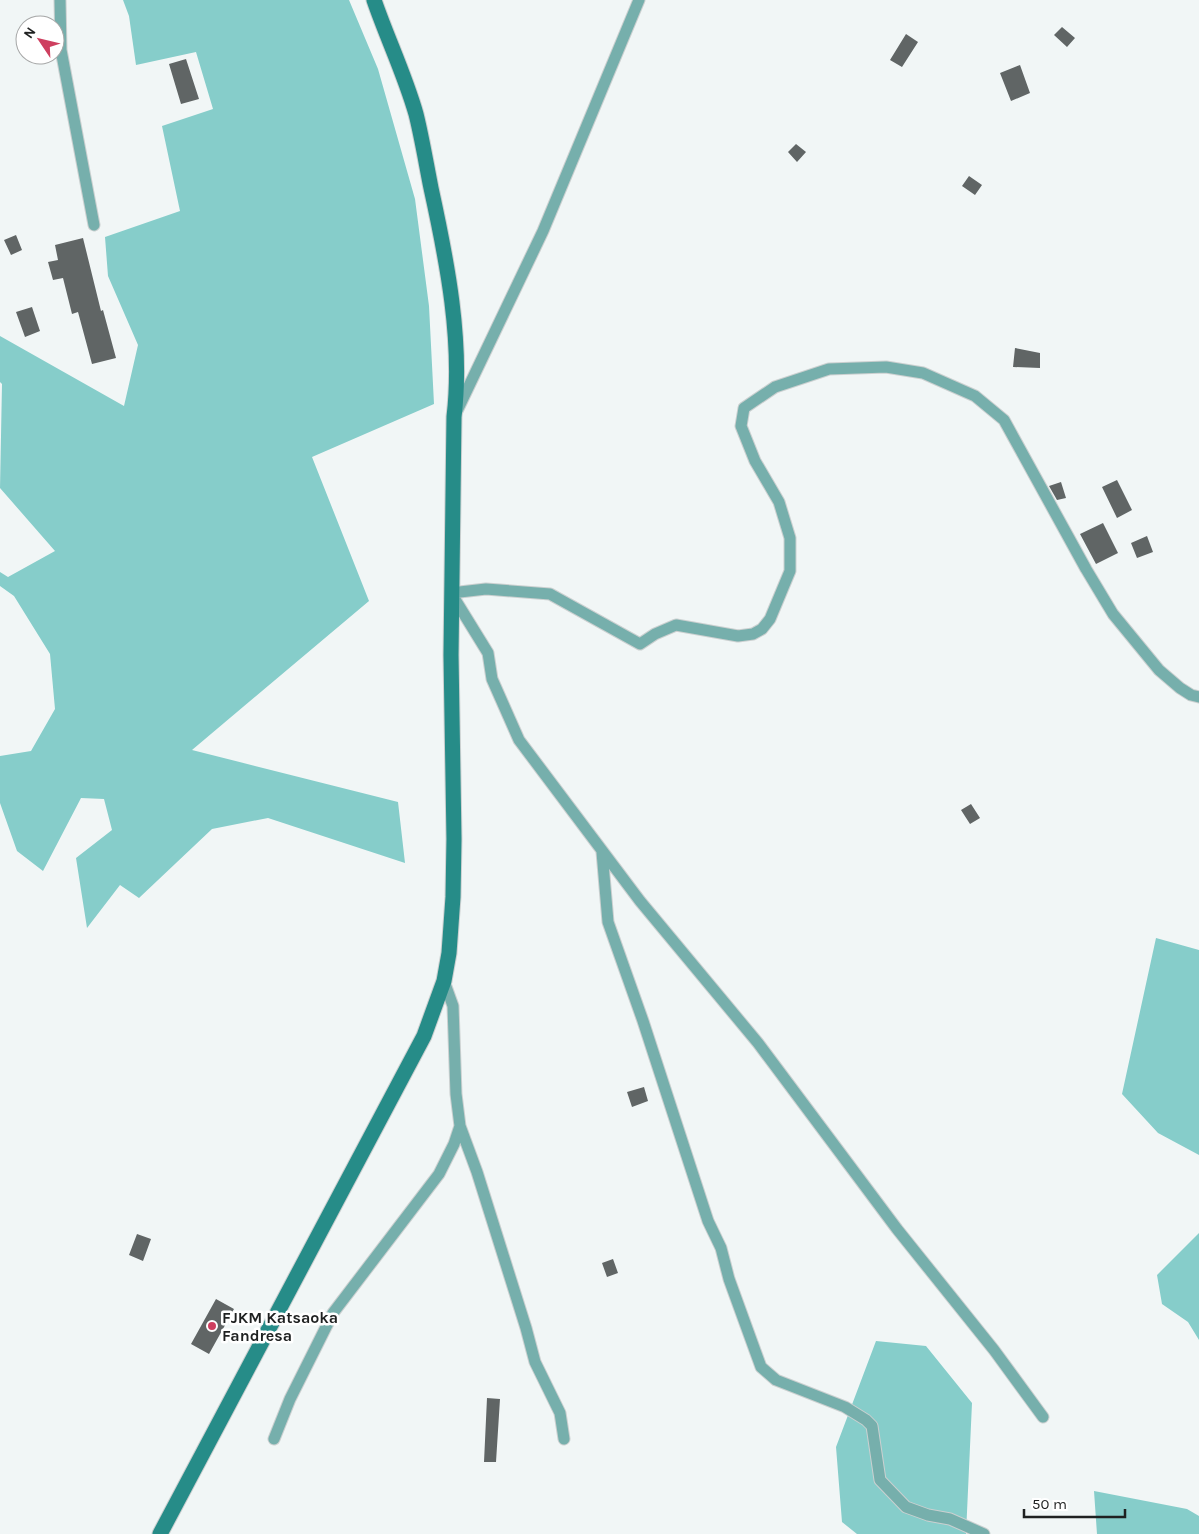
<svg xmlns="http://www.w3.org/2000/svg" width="1199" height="1534" font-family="Karla,sans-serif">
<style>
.forest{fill:#86cdca}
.building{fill:#606565}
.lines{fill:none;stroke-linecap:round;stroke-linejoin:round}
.street-casing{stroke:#cbd0d0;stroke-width:13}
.secondary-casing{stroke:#cbd0d0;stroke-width:17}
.street{stroke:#76afac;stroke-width:11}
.secondary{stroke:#268c88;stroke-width:15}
.poi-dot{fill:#ce3f5f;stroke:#fff;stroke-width:2}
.labels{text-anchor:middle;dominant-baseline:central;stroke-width:5;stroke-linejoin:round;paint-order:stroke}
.poi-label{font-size:16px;font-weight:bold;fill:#1f2121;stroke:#fff;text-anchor:start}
</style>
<rect width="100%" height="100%" fill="#f1f6f6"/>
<path class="forest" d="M123,0H349L378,69L415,199L429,306L434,404L312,457L369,601L192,750L398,802L405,863L268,818L212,829L139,898L120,885L87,928L76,858L112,830L104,799L81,798L43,871L17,851L0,803V756L31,751L55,709L50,654L14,596L0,586V572L8,577L55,551L0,488L2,384L0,382V336L124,406L138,345L108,276L105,237L180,211L162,126L213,109L196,52L136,65L129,16Z
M1156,938L1199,950V1155L1158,1133L1122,1094Z
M1199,1233V1340L1188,1322L1162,1304L1157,1275Z
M876,1341L926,1346L972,1403L966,1534H857L842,1522L836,1447Z
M1094,1491L1187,1509L1199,1516V1534H1097Z"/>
<path class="building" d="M1062,27L1075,38L1067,47L1054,35Z
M906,34L918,42L902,67L890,60Z
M186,59L199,99L181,104L169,64Z
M1020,65L1030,93L1011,101L1000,73Z
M796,144L806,152L797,162L788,152Z
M969,176L982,185L975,195L962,186Z
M16,235L22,250L11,255L4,240Z
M83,238L101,311L103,310L116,358L92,364L78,312L72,314L63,278L53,280L48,262L58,260L55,245Z
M32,307L40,331L25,337L16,312Z
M1015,348L1040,353V368L1013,367Z
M1117,480L1132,510L1117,518L1102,487Z
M1061,482L1066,498L1057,500L1049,486Z
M1103,523L1118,553L1096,564L1080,534Z
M1147,536L1153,552L1137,558L1131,543Z
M971,804L980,818L970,824L961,810Z
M644,1087L648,1101L632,1107L627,1092Z
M137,1234L151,1239L143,1261L129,1255Z
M613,1259L618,1273L607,1277L602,1263Z
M216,1299L234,1309L209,1354L191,1344Z
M487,1398L500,1399L496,1462H484Z"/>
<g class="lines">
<g class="street-casing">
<path id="street" d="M60,0L61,50L94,225
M457,411L543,231L639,0
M602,852L608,922L643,1021L708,1221L721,1248L729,1279L761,1367L776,1380L845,1407L866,1420L872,1426L880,1480L906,1507L928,1515L950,1519L984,1534
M460,1126L477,1172L526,1328L535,1362L560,1413L564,1439
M1043,1417L994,1350L897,1229L758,1043L640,901L519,740L492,679L488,653L451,593L486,589L550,594L640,644L655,634L676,625L738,636L753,634L762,629L770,619L790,571V538L779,502L755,461L741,426L744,408L775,387L829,369L886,367L923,373L975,396L1004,420L1086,569L1113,614L1159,670L1180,688L1191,695L1199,697
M274,1439L290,1399L333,1313L439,1174L454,1144L460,1126L456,1094L453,1006L444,981"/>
</g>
<g class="secondary-casing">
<path id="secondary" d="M160,1534L424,1036L444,981L449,953L453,897L454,839L451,655L454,417C463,342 447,261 431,188C426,163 422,138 416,114C405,75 387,38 374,0"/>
</g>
<use href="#street" class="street"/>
<use href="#secondary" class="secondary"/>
</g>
<circle class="poi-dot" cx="212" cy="1326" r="5"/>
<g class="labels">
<g class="poi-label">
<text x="222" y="1317">FJKM Katsaoka<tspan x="222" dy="18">Fandresa</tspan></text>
</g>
</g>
<g transform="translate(40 40) rotate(305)"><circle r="24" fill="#ffffff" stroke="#a5a6a6"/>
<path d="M0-4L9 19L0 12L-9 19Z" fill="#ce3f5f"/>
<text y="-8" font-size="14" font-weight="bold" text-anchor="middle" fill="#1f2121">N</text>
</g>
<path d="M1024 1509v8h101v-8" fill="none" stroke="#1f2121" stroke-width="2.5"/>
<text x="1032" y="1509" font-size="15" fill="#1f2121" stroke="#ffffff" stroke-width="4" paint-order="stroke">50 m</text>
</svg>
